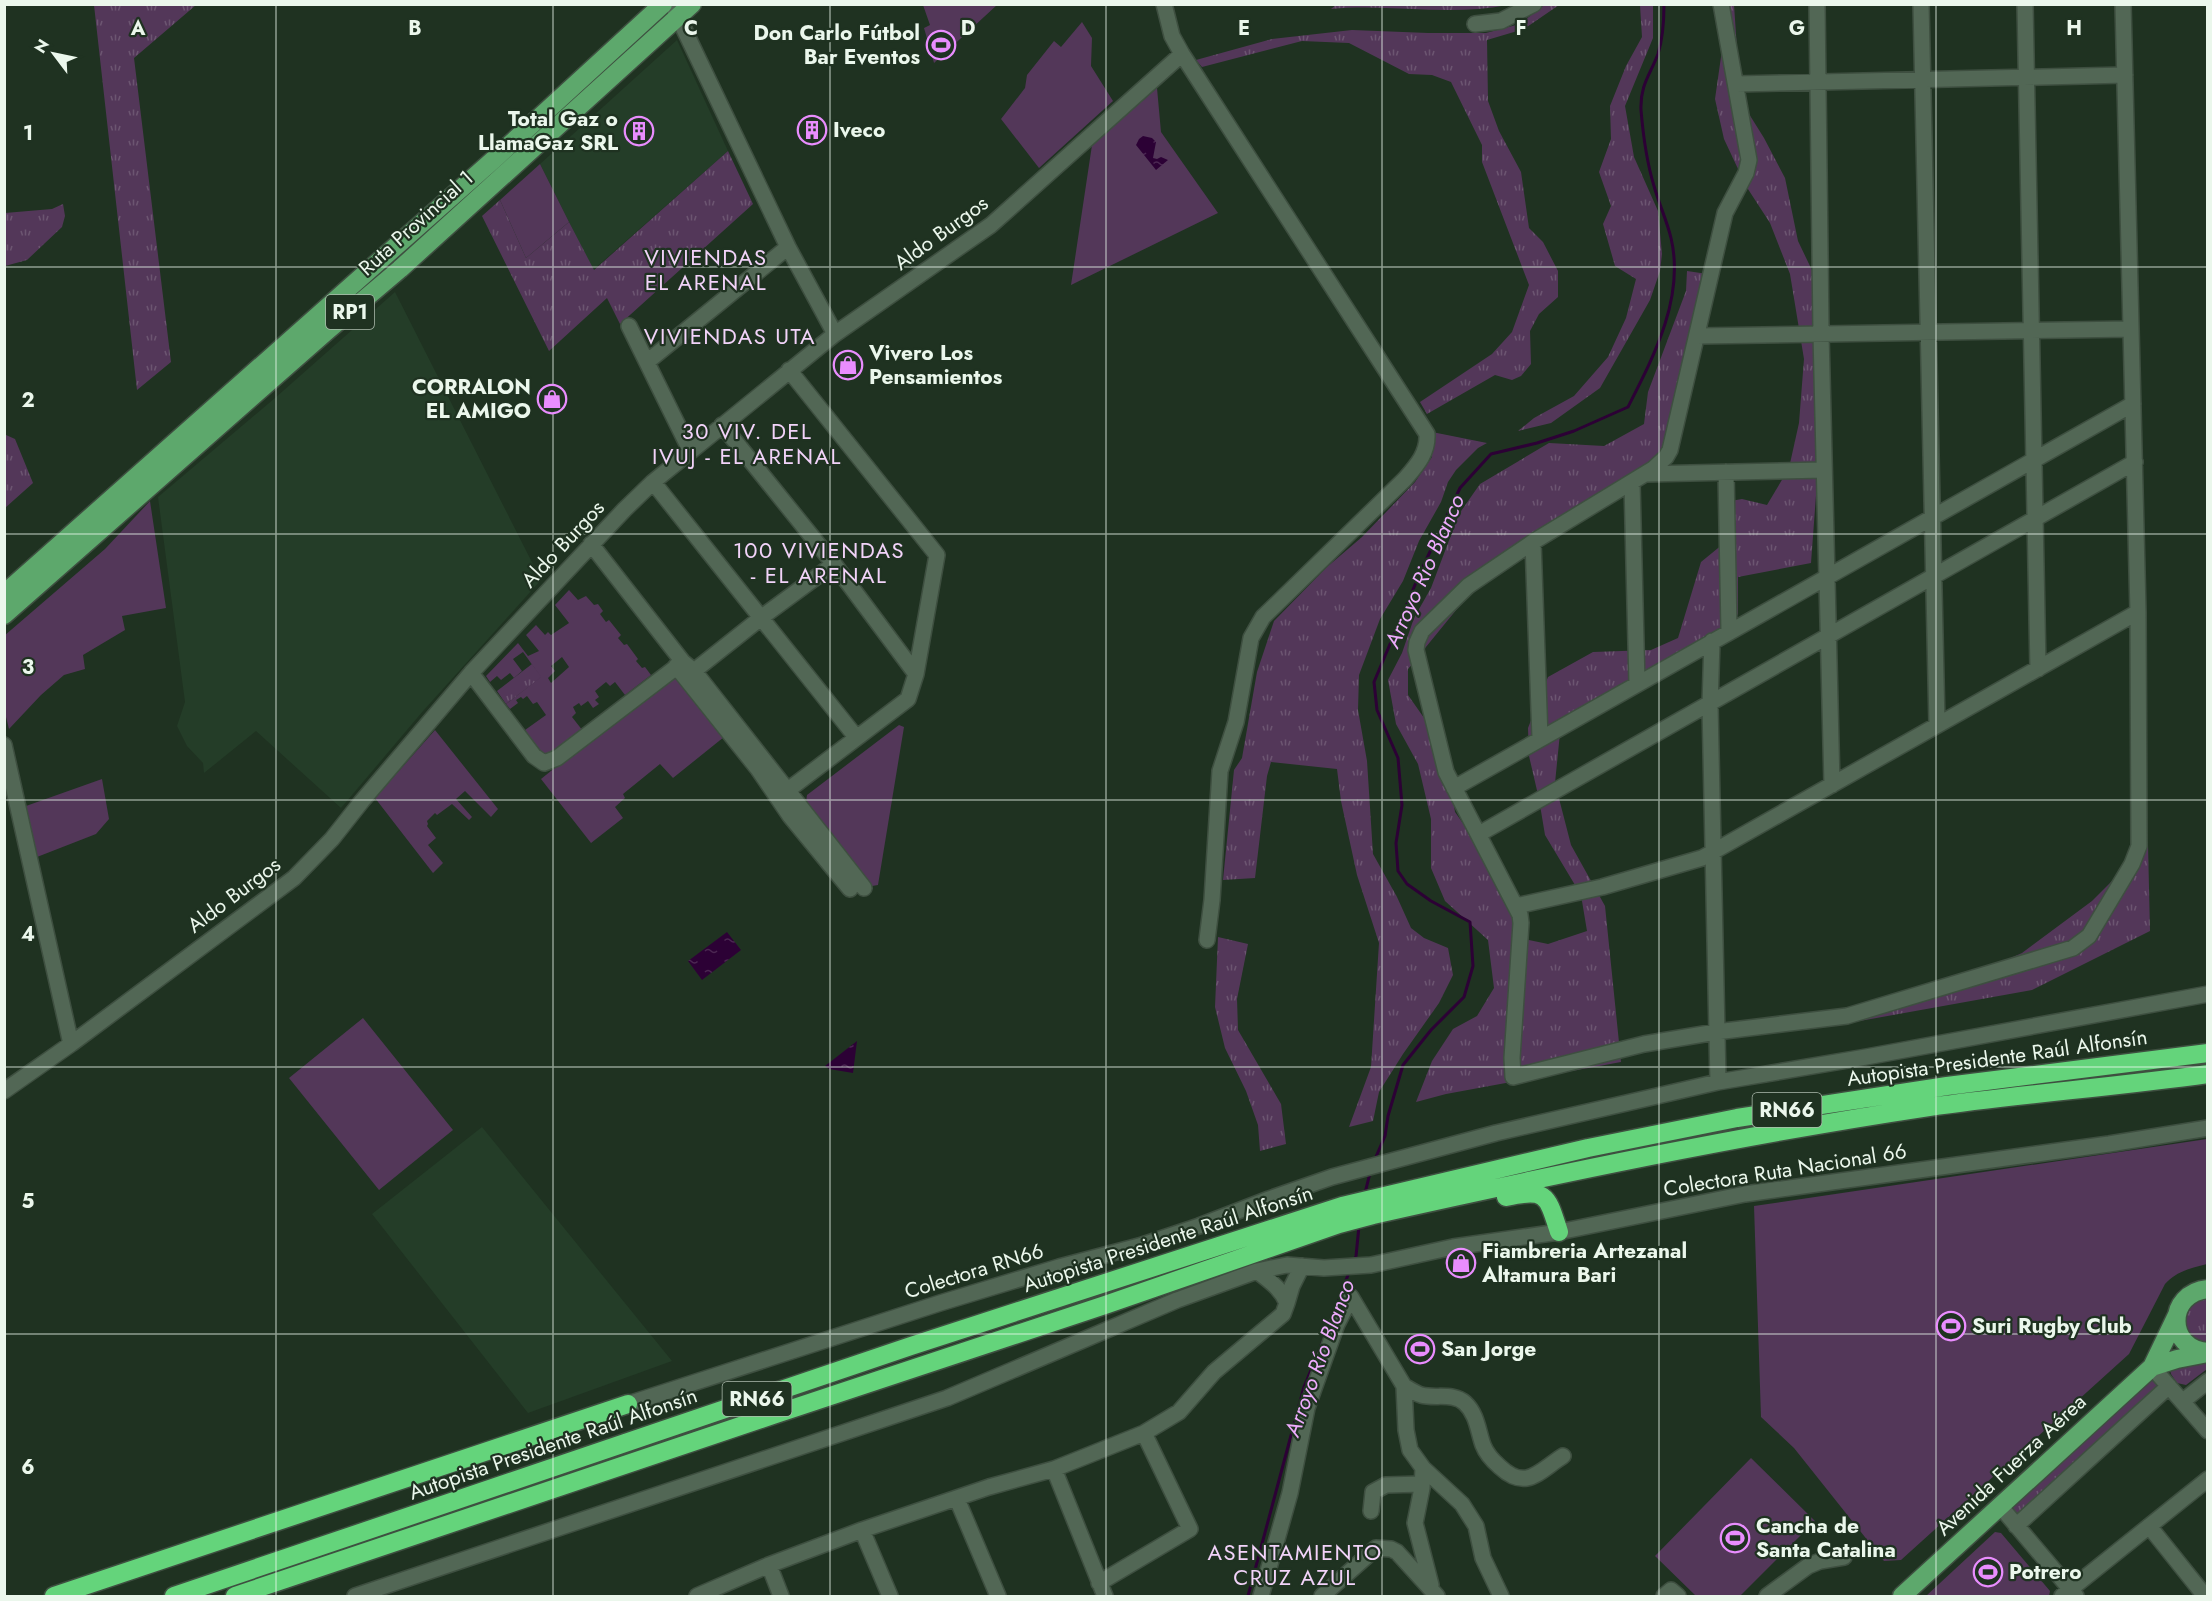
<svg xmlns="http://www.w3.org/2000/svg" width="2212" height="1601" font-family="Jost,sans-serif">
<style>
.built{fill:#243d28}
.grass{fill:url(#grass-tufts)}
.green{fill:#533759;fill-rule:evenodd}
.water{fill:url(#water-ripples)}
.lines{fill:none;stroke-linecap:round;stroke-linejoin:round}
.stream{stroke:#2c0135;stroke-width:3}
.minor-casing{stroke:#3e4f40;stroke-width:18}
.major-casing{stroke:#3e4f40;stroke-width:21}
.highway-casing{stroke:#3e4f40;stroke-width:21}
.minor{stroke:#526755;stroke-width:15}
.major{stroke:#5da86c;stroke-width:18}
.highway{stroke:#64d47b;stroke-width:18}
.grid{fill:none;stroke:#ebf7ec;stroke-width:1.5;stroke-opacity:0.55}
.labels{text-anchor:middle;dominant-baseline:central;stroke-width:4.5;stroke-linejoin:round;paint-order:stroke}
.shield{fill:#1f3221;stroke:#aebcaf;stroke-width:1.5}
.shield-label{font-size:20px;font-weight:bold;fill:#ebf7ec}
.poi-label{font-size:21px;font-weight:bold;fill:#ebf7ec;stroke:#1f3221;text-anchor:start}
.street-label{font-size:21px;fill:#ebf7ec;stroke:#1f3221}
.neighbourhood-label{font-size:22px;letter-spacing:1.5px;fill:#f2d3f9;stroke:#1f3221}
.water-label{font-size:22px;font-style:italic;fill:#eeacfd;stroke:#1f3221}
.grid-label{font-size:20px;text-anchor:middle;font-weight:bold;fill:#ebf7ec;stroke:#1f3221;stroke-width:4.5;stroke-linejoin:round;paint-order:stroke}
</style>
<defs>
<pattern id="grass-tufts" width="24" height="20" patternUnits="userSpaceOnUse" patternTransform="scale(1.5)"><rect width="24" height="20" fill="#533759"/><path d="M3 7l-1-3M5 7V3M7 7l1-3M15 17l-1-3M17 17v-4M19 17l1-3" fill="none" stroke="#6c5571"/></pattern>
<pattern id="water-ripples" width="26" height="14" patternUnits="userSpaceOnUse" patternTransform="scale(1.5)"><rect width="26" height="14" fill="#2c0135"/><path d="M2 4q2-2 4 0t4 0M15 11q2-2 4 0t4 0" fill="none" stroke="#4b2752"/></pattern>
</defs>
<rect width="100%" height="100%" fill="#1f3221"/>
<path class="built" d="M677,40L728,151L593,270L540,164Z
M395,292L541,580L423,711L341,808L256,731L204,773L203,763L187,746L177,726L185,702L158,497L275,398Z
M482,1127L672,1361L528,1413L372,1214Z"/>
<path class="grass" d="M94,5H196L134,58L171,362L137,390Z
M1336,5V4L1507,5C1448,17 1389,3 1331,9Z
M1544,5H1559L1524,29L1487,40L1488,101L1499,131L1521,172L1529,228L1543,242L1558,271V297L1539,314L1530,331L1531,364L1521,376L1512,380L1495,375L1427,414L1420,402L1492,354L1512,332L1529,285L1482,162V145L1451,82L1432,75L1409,74L1349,43L1302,41L1202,67L1196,60L1272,39L1352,30L1428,33H1486L1520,24Z
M1640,5H1653V38L1625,106L1634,157L1658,211L1662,254L1660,271L1650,300L1600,388L1551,423L1518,431L1534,418L1574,396L1608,357L1626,318L1636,279L1615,266L1603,224L1611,206L1599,172L1611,139L1610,106L1626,66L1642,37Z
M1719,5H1734L1737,49L1734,90L1764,138L1785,178L1798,241L1820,287L1824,387L1811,563L1738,577V614L1706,653L1561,723L1555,783L1571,845L1605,906L1621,1062L1446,1094L1416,1102L1432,1061L1453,1029L1477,1016L1494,988L1488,940L1445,901L1431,868V819L1418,764L1396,724L1388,680L1402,653L1414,618L1431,588L1459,514L1480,484L1549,443L1604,446L1644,424L1648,392L1686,291L1687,271L1714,275L1703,286L1669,465L1492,566L1408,669V695L1445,748L1455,812L1469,832L1524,939L1548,944L1587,931L1581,895L1545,835L1539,799L1529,756L1528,728L1548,677L1593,652L1651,650L1678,638L1701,562L1723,544L1725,502L1742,499L1767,505L1789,468L1799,423L1804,359L1790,274L1770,223L1746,186L1724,139L1715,99L1721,57L1723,16Z
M728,151L753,204L620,324L607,298L549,351L482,216L500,200L526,258L569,222L594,270Z
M63,204L65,216L62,227L27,260L5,266V213L52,209Z
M1432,432L1487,443L1478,448L1456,470L1448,482L1441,502L1419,541L1403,581L1380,619L1359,675L1358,710L1367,761L1373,854L1397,897L1411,928L1424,938L1448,948L1453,975L1439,1003L1403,1054L1379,1092L1373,1121L1349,1127L1371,1067L1379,943L1357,875L1341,801L1337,769L1271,762L1267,776L1255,878L1223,880L1234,770L1242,758L1257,672L1274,621L1327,567L1362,537L1415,482L1432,457Z
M6,435L15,439L33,483L5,508L4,436Z
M532,664L542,677L506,704L497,691Z
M2148,845L2150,931L2032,990L1843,1024L1951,984L2022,953L2092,901Z
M1218,937L1248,944L1237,999L1238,1030L1281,1104L1286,1144L1260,1151L1258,1125L1246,1091L1225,1048L1215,1007Z
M2207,1295V1343L2193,1339L2184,1326L2189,1303Z
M2207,1363V1369L2186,1385L2177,1383L2171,1374L2170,1369Z
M2155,1380L2158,1386L2018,1516L2010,1507L2150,1381Z"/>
<path class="green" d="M923,5V4L997,5L934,63L924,28L930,25Z
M1082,22L1092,38L1091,66L1113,101L1039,168L1001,119L1025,88L1027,75L1054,41L1061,47Z
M1157,88L1161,132L1218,213L1071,285L1092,145Z
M540,164L569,222L526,258L500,200Z
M150,501L166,608L122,616L125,630L83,655L85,669L64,675L41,695L9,729L4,709V636L105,549Z
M569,590L578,600L586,596L594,605L598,604L603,611L600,614L606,622L609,620L621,635L618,638L624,645L627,644L638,659L636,661L642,668L645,667L651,675L625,695L615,682L610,686L606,682L595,691L599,697L595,700L599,704L593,708L588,701L581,706L579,703L573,707L576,713L572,717L583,731C575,737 553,760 542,753C536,749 530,736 525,730L546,715L537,702L533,704L527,696L523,699L521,697L516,700L518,703L510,709L506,704L541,677L523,652L513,659L522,671L514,678L510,673L501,680L497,676L490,682L486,676L518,643L528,656L539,651L526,635L536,625L545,635L548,632L551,635L569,623L555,605ZM562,657L569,667L551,683L548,678L555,671L551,666Z
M674,672L724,737L673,778L660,764L623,794L625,798L615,807L623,818L591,843L541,779Z
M899,725L904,727L878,885L872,886L806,802L807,795Z
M435,730L498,809L491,817L465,791L456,799L472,817L469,820L452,804L437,815L435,813L427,821L428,824L427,826L436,838L428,845L443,863L433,873L375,798Z
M102,779L109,819L96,834L37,857L26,806Z
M363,1018L453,1130L379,1190L289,1078Z
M2207,1139V1264C2191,1268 2177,1271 2165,1284L2129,1354L1901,1560L1884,1561L1794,1448L1761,1417L1754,1206Z
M1751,1458L1815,1521L1740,1596H1696L1655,1556Z
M1995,1532L2001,1533L2050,1591L2049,1596H1926Z"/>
<path class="water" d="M1143,136L1152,138L1156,142L1153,158L1157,159L1161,157L1168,160L1156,170L1136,145L1139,139Z
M727,932L741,950L702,980L688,961Z
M857,1041L853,1073L829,1069L825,1066Z
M1422,1337L1433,1359L1421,1365L1409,1344Z"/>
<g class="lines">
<path class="stream" d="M1375,1159L1385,1136L1388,1116L1403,1065L1431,1030L1464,997L1473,966L1470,922L1431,901L1407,884L1398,871L1396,843L1402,805L1398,758L1377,710L1374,682L1420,573L1460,488L1491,454L1537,443L1574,431L1628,407C1654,356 1685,297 1671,238C1667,221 1659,204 1654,186C1647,163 1643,134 1641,110C1640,85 1650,75 1658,54C1663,38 1664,21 1664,4
M1365,1193L1370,1173
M1354,1261L1356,1256L1359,1226
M1333,1317L1349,1272
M1248,1596L1304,1387L1327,1331"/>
<g class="minor-casing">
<path id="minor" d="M672,4L788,247L835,334
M1164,4L1172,36L1182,54L1427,434C1428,453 1417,465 1405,479L1263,617L1251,638L1236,722L1220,771L1212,900L1207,940
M1721,4L1749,160L1746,173L1725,213L1670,450L1666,457L1653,469L1533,542L1468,586L1422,631L1417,642L1416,650L1446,772L1520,915L1521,923L1512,1058L1513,1077L1644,1044L1716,1032L1847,1016L2073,948L2089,936L2132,864L2139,846L2138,612L2123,4
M1817,4L1821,334L1832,785
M1921,4L1937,725
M2025,4L2038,669
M1475,24L1501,21L1534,4
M1736,84L2125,75
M629,326L690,450
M1697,336L2131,329
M647,362L788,247
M722,425L834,564L916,674
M1726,472L1729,631
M1646,474L1824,470
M653,482L856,737
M1632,483L1637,684
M1533,542L1540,738
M591,544L683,662L694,671L864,888
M1712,641L1710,705L1718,1082
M676,666L758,769L790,816L850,889
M694,671L762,617L834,564
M471,673L534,756L544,763L557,758L683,662
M4,745L71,1044
M1454,788L2133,404
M788,790L908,699L916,674L937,555L789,370
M1479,834L2135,462
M1516,906L1602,887L1702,858L2138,612
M4,1091L71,1044L294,878L332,839L362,801L471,673L624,510L653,482L835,334L991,225L1182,54
M1351,1297L1404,1386L1406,1430L1410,1450L1423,1468L1462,1504L1476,1526L1483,1558L1501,1596
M1287,1303L1292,1286L1302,1266
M2152,1367L2208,1431
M1404,1386C1409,1389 1415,1393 1421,1395C1435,1399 1453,1392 1465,1403C1477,1414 1478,1431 1483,1445C1486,1453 1493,1461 1500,1467C1526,1491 1538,1472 1563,1456
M2183,1401L2208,1381
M628,1404L940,1303L1059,1267L1139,1246L1199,1226L1269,1199L1332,1177L1496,1133L1718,1082L1866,1057L2208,994
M1423,1468L1422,1488L1415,1523L1431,1585
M1054,1469L1105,1596
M957,1499L998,1596
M2000,1506L2076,1596
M1371,1511L1373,1492L1386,1485L1422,1484
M2016,1526L2169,1386
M2149,1526L2205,1596
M862,1530L890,1596
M769,1565L781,1596
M1099,1583L1190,1529L1144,1433
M355,1596L947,1398L1177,1300L1257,1271L1287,1265L1324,1268L1371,1265L1453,1247L1559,1232L1745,1194L2109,1144L2208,1128
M697,1596L769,1565L862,1530L989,1487L1054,1469L1144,1433L1179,1412L1214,1372L1283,1314L1287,1303C1281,1288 1269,1281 1257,1271
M1261,1596L1290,1493L1307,1408L1337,1324L1351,1297
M1322,1596L1376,1548L1391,1549L1397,1552L1437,1596
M1664,1596L1671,1590L1678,1596
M1767,1596L1808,1566L1820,1561L1844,1557
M2062,1596L2208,1479"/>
</g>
<g class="major-casing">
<path id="major" d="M4,594L492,161L663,4
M4,615L328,330L400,269L692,4
M2208,1289C2166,1293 2166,1349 2208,1352
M2152,1367L2177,1315
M1902,1596L2152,1367L2177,1359L2208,1353"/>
</g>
<g class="highway-casing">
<path id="highway" d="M1506,1197C1547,1188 1547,1195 1559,1232
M54,1596L628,1404
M174,1596L911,1346L1342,1206L1588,1148L1737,1118L1947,1086L2208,1053
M235,1596L773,1415L1105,1305L1339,1224L1373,1215C1557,1174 1742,1135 1929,1107C2021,1094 2115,1087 2208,1074"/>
</g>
<use href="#minor" class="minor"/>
<use href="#major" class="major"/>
<use href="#highway" class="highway"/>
</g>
<path class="grid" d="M276,4V1596M553,4V1596M830,4V1596M1106,4V1596M1382,4V1596M1659,4V1596M1936,4V1596M4,267H2208M4,534H2208M4,800H2208M4,1067H2208M4,1334H2208"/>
<defs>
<g id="stadium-ring" transform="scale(1.5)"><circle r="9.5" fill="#1f3221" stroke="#e98dfe" stroke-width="1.5"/><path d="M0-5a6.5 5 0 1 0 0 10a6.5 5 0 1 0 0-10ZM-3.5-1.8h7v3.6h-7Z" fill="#e98dfe"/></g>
<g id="building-ring" transform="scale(1.5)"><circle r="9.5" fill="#1f3221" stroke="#e98dfe" stroke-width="1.5"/><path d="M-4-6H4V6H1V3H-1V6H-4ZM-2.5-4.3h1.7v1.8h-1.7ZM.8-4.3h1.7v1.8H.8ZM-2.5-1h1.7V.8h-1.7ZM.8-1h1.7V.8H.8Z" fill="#e98dfe"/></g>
<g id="shop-ring" transform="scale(1.5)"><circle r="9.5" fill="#1f3221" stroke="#e98dfe" stroke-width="1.5"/><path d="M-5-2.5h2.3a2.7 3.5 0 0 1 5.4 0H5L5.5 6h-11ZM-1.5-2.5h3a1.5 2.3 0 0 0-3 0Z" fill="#e98dfe"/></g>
</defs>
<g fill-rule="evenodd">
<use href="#stadium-ring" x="941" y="45"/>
<use href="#building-ring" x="812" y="130"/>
<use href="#building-ring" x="639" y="131"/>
<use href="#shop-ring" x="848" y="365"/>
<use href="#shop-ring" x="552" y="399"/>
<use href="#shop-ring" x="1461" y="1263"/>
<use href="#stadium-ring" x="1951" y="1326"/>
<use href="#stadium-ring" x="1420" y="1349"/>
<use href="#stadium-ring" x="1735" y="1538"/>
<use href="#stadium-ring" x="1988" y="1572"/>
</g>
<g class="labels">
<g class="shield">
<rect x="326" y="295" width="48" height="34" rx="4.5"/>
<rect x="1752.5" y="1093" width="69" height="34" rx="4.5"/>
<rect x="722.5" y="1382" width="69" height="34" rx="4.5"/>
</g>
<g class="shield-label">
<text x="350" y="312">RP1</text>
<text x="1787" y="1110">RN66</text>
<text x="757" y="1399">RN66</text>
</g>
<g class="poi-label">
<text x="920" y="33" text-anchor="end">Don Carlo Fútbol<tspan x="920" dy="24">Bar Eventos</tspan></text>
<text x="618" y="119" text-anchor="end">Total Gaz o<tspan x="618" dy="24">LlamaGaz SRL</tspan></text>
<text x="833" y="130">Iveco</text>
<text x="869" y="353">Vivero Los<tspan x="869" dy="24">Pensamientos</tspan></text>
<text x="531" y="387" text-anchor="end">CORRALON<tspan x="531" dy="24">EL AMIGO</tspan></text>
<text x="1482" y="1251">Fiambreria Artezanal<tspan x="1482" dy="24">Altamura Bari</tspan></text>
<text x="1972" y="1326">Suri Rugby Club</text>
<text x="1441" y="1349">San Jorge</text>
<text x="1756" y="1526">Cancha de<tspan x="1756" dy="24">Santa Catalina</tspan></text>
<text x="2009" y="1572">Potrero</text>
</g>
<g class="street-label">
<text transform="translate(416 223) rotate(-42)">Ruta Provincial 1</text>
<text transform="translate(941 233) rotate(-36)">Aldo Burgos</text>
<text transform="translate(563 544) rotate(-47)">Aldo Burgos</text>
<text transform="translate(234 895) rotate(-37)">Aldo Burgos</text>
<text transform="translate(1997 1058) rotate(-8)">Autopista Presidente Raúl Alfonsín</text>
<text transform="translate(1785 1170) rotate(-9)">Colectora Ruta Nacional 66</text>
<text transform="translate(1168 1239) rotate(-18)">Autopista Presidente Raúl Alfonsín</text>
<text transform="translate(974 1271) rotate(-17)">Colectora RN66</text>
<text transform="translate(553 1444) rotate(-19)">Autopista Presidente Raúl Alfonsín</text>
<text transform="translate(2011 1465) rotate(-43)">Avenida Fuerza Aérea</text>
</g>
<g class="neighbourhood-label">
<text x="706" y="257">VIVIENDAS<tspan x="706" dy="25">EL ARENAL</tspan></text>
<text x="730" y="336">VIVIENDAS UTA</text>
<text x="747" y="431">30 VIV. DEL<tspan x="747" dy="25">IVUJ - EL ARENAL</tspan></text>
<text x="819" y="550">100 VIVIENDAS<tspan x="819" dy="25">- EL ARENAL</tspan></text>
<text x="1295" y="1552">ASENTAMIENTO<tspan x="1295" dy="25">CRUZ AZUL</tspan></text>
</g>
<g class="water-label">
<text transform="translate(1424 571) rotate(-66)">Arroyo Rio Blanco</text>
<text transform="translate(1319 1358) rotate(-70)">Arroyo Río Blanco</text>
</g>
</g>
<g class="grid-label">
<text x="138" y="35">A</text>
<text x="415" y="35">B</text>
<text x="691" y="35">C</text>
<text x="968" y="35">D</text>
<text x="1244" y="35">E</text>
<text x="1521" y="35">F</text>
<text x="1797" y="35">G</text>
<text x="2074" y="35">H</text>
<text x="28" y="140">1</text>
<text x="28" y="407">2</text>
<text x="28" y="674">3</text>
<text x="28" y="941">4</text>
<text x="28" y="1208">5</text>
<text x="28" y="1474">6</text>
</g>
<rect width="2212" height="1601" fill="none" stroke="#ebf7ec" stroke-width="12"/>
<g transform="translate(54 54) rotate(302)" stroke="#1f3221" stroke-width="4.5" paint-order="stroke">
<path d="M0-4.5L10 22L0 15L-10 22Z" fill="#ebf7ec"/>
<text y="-9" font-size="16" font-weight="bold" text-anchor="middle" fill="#ebf7ec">N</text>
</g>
</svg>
